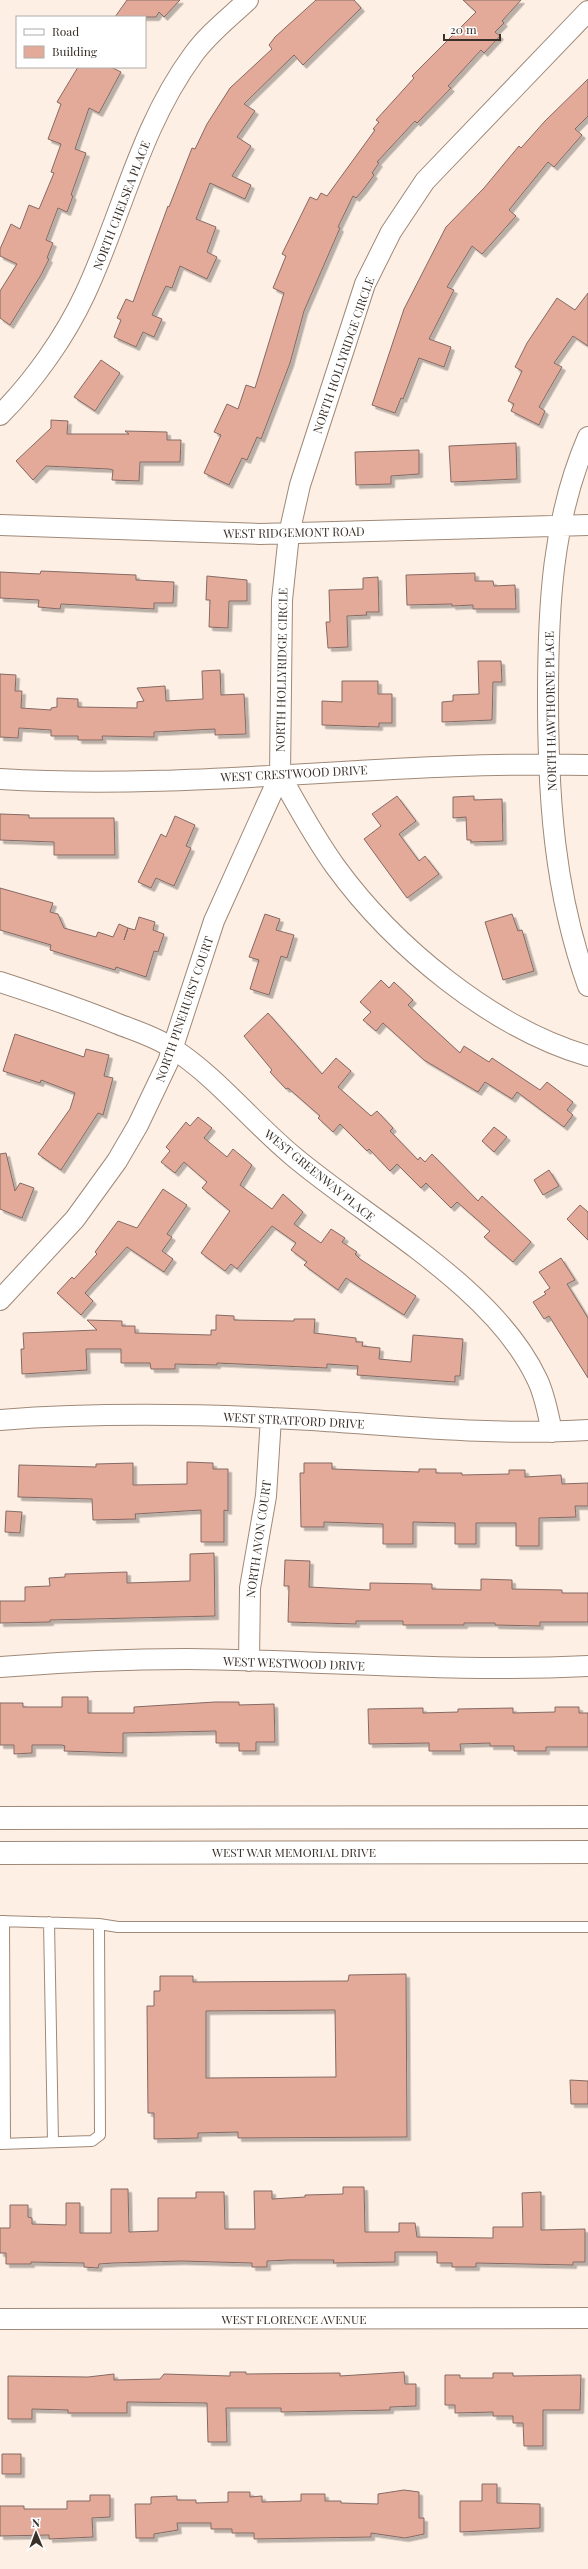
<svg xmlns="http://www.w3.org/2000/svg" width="588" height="2569" font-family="'Playfair Display',serif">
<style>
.building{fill:#e3aa9a;stroke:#846a63;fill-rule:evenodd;filter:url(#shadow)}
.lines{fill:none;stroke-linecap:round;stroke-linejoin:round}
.lane-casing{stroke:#9f8978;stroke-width:12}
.street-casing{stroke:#9f8978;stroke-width:22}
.highway-casing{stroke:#9f8978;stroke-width:24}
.lane{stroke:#fff;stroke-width:10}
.street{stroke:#fff;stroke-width:20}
.highway{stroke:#fff;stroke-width:22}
.labels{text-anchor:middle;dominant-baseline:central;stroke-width:3;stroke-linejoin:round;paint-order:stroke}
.street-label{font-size:12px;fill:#393029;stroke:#fff}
</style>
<defs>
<filter id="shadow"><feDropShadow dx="3.5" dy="3.5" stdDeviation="0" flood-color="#0004"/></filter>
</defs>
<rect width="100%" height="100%" fill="#feefe4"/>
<path class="building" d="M127,0H180L164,17L159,12L156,17H115Z
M316,0H354L361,8L303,65L294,55L244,104L255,111L237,137L251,146L232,176L251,185L245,199L210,183L196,219L216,227L207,252L217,257L207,279L180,266L172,288L166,286L152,315L162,319L154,337L143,332L136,347L114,337L121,320L117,318L126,299L133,302L168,206L169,207L192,148L195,149L207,124L230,88L272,49L269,45L275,37Z
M463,0H521L502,21L504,23L495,32L500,36L484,53L481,50L448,86L451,88L417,123L415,121L377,162L379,163L372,173L374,175L363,190L356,198L353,196L338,227L340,228L304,311L290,363L261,439L257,437L247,460L242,458L229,485L204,473L221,435L214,432L227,404L238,409L246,385L255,388L284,293L273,288L286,256L282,254L310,197L317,200L321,193L327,196L375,130L373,129L379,122L376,120L414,78L412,76L476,12Z
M78,67H111L121,72L99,113L89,108L75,149L86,153L71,195L73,196L67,212L58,208L46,240L53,243L47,258L49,259L41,275L10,325L0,318V291L17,264L0,256V249L11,224L20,229L29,205L39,209L54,173L51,172L61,144L48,139L61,104L57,102Z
M588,79V116L575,129L582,135L554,167L548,162L509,210L516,216L482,254L472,246L447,287L454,290L429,339L451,347L444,367L419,358L403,399L401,398L395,413L372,405L404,309L446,227L484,188L519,146L521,148L545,121Z
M588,293V346L573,336L554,363L562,367L539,407L545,411L539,425L511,411L514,404L508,401L522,371L515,367L527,343L557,298L575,310Z
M101,360L120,373L95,411L74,397Z
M51,420L68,421L67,434H129L125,431L167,432V440H181L180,462H140L139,481L112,480L113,470L109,469L46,466L33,480L16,461L51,428Z
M516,443L517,479L451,482L449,446Z
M419,450V474L391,476V484L356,485L355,452Z
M41,571L136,575V580L174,582L173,603H154V609L61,604L60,609L38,607L39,600L0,598V572L40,574Z
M475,573V581H493L494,586L515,585L516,609H473V605L452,606V604L407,605L406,575Z
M207,576L247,580V601H229L228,628L209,627L210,600H206Z
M378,577L379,612H366L367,615L347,616L348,647L328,648L326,622H330L329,590L363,589V578Z
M478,661H501L502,682H493L492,720L442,722V702L453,701V695L479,694Z
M220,670L221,695L244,694L246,734L215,735V729L154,732V737L102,736L103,740H78V736H51V730L19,728L18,738L0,737V674L16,675L15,691H22L21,708L51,710V708L57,707V698L78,699V707L137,708V702L144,701L137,688L165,686L166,701L203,699L202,671Z
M342,681H378V694H392V723H379V727L322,725V701L342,702Z
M397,796L416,821L399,834L419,861L425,856L439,874L407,898L364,839L381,826L372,814Z
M474,796V800L502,799L503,841L471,842V840H467L466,817L453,818V797Z
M0,814L29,815V818H114L115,855H54V842L0,840Z
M175,816L195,825L186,846L191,848L174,886L156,878L151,888L138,882L161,834L166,837Z
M0,888L53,903L50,912L58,914L64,928L96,937L98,932L113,937L119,924L128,928L124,940L128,928L135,930L139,917L155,922L153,930L164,934L158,952L154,951L146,977L116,967L115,970L50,950L51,945L0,930Z
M265,914L280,919L276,930L294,935L287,958L281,956L269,995L250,989L259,960L249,957Z
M512,914L518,931L522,930L534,971L503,980L485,922Z
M381,980L389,988L394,982L413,1000L408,1005L460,1053L464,1046L489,1062L492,1058L540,1090L547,1082L573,1102L567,1110L573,1115L564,1127L517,1092L512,1099L485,1082L478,1092L424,1060L383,1023L376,1031L363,1020L371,1012L360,1002Z
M268,1013L322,1074L336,1058L351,1071L338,1087L371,1116L377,1111L393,1128L390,1131L418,1160L420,1157L425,1162L432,1154L478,1201L482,1196L531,1242L513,1262L484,1237L490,1231L457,1202L451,1208L426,1183L421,1188L397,1164L390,1171L369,1149L367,1151L340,1124L333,1132L318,1118L320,1116L288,1088L286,1089L270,1072L272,1070L244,1036Z
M15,1034L84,1057L86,1049L109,1055L104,1076L113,1078L103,1115L98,1113L61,1170L38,1154L70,1109L75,1093L41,1080L40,1083L3,1071Z
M198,1117L212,1128L204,1138L227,1157L233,1149L252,1165L240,1185L272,1209L283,1194L303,1212L294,1224L321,1243L331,1229L345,1238L342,1242L357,1252L355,1254L360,1259L416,1296L404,1315L346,1278L338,1290L304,1265L307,1262L291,1250L296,1243L272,1226L237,1269L231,1264L225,1271L201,1253L230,1211L202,1188L207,1182L184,1162L175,1173L161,1162L170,1151L166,1147L186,1122L190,1126Z
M494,1127L507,1137L494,1152L482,1141Z
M6,1153L15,1191L20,1183L34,1188L22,1218L0,1209V1154Z
M549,1170L559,1186L543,1195L534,1180Z
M163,1189L187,1205L167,1234L172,1237L162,1251L173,1259L164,1272L127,1247L85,1293L93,1301L81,1315L57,1293L72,1277L74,1279L97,1254L95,1252L118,1221L137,1228Z
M580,1205L588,1212V1240L567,1219Z
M561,1258L575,1280L567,1284L588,1318V1378L549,1316L544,1319L533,1302L546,1294L544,1292L550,1288L539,1272Z
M216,1315L234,1316V1320L294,1321V1319H315L314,1333L356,1338V1342H363L362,1346L380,1348L379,1359L411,1362L413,1335L463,1339L460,1376H455V1382L357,1375L358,1366L327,1364V1368L217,1363V1365L175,1364V1369H151L150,1363H121V1349H86L87,1370L22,1374L21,1349H24L23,1333L97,1330L87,1320L122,1321V1326H135V1333L211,1335V1330H216Z
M187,1462L213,1463V1469H228V1511L224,1510V1542H201V1510L135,1514L136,1519L93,1520L92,1499L18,1497L19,1465L96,1467V1464L133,1463V1485L187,1484Z
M304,1463H332V1469L419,1472V1469H436V1473H462V1475L509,1474V1470H525V1477L561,1475L562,1484L588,1483V1506H575L576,1517L539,1518V1546H516V1523H476V1544H455V1523L413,1522V1544H383V1524L324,1522V1527H301L300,1473H304Z
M6,1511L22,1512L20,1533L5,1532Z
M214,1553L215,1616L50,1620V1622L0,1623V1601H25V1587L50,1586L49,1578L65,1577V1574L127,1572V1583L190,1581V1554Z
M285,1560L310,1561L309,1587L370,1590V1583L432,1584V1589L481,1590V1579L512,1580V1589L562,1590V1593H588V1622H540V1626L495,1625V1623H464V1625H403V1621H356V1624L288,1622L289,1586H284Z
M62,1697H88V1713H134V1707L215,1702H239V1705L274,1704L275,1742H256V1751H239V1743H216V1731L123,1733V1753L64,1751L65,1746L62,1745H32V1753L14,1754V1745H0V1703H23V1707H62Z
M555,1707H579V1713H588V1747H546V1751H514V1746H490V1743L460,1744L461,1751H429V1743L369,1744L368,1709L423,1708V1713L458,1712V1709L513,1708V1713L555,1712Z
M406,1974L407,2137L238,2138V2132L198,2133V2138L154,2139V2113H148L147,2006H154V1991H160V1976H193V1982L348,1981L349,1975ZM335,2010L336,2077L206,2078V2011Z
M570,2080L588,2081V2104H571Z
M343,2187H364L365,2232H399V2223H415L417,2237L493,2238V2227H523L522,2193L541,2192V2230L585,2229V2262H573V2265L476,2263V2267H452V2263H437V2252H395V2262L333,2263L334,2260H289L267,2261V2267H252V2263L181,2261L113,2263L99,2264L98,2268L84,2267V2263L31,2262V2264H6V2253H0V2228H10V2205H28V2217L32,2218V2224L66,2225V2203H80V2233H111V2189H128L129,2232L158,2231V2198H196V2192H224L225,2229H255L254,2191H272V2199L305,2197V2195L343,2194Z
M230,2372H246V2374L340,2373V2376L404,2372L405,2384H416V2406L390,2407V2410L281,2412V2408H226L227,2442H208L207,2403L127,2402V2413H68V2410L32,2409V2419H8V2376L88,2377L114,2374V2380L160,2379L164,2374L230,2376Z
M493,2373H513V2376L581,2375L580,2410H543V2446H524L523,2423H513V2416H493V2412L455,2413V2405H445V2375H460V2378H493Z
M2,2454H21V2474H2Z
M482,2484H497V2503L540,2504V2528L460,2532V2501H482Z
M404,2490L419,2492V2518H424V2534L405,2538L371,2533V2537L254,2539V2533H232V2529H211V2523H177L178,2530L154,2534V2538H136L135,2504H151V2497L177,2496V2500H196V2503L228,2502V2492H250V2497L262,2496V2502L301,2501V2494H325V2501H341V2503L378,2504V2494Z
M90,2495H110V2517L92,2518L93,2537L49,2539V2535L0,2536V2506H24V2509H67V2501H90Z"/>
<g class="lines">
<g class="lane-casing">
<path id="lane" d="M0,1921L99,1924L118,1927H588
M4,1921L5,2144
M49,1922L53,2142
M0,2144L92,2141L100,2135L99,1924"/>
</g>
<g class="street-casing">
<path id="street" d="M0,415C33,382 65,337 85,294C122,215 140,127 193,55C208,34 229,18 248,0
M588,437C552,520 548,607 548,697C548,796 554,892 588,986
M0,525L260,534L588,525
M280,775C297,805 314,837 335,866C393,946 492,1028 588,1056
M0,779C196,791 392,760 588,765
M0,982C40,995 79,1008 118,1024C136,1031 156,1037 172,1048C217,1077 252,1122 293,1156C370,1221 494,1287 537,1379C545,1395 548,1414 552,1432
M0,1300L75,1219L117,1161L138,1125L168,1062L214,921L280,775L282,600L289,534L300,485L365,284L391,232L425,181L588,11
M0,1420C104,1412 207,1414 311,1420C404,1426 495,1436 588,1430
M249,1661L250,1588L266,1496L271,1418
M0,1667C62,1662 125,1659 187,1659C321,1660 454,1673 588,1666
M0,2319L588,2318"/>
</g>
<g class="highway-casing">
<path id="highway" d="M0,1818L588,1817
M0,1853L588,1852"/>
</g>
<use href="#lane" class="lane"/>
<use href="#street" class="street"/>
<use href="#highway" class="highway"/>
</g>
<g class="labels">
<g class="street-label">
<text transform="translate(121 205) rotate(-69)">NORTH CHELSEA PLACE</text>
<text transform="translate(343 355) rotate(-71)">NORTH HOLLYRIDGE CIRCLE</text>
<text transform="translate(294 532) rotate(-1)">WEST RIDGEMONT ROAD</text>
<text transform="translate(281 670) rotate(-89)">NORTH HOLLYRIDGE CIRCLE</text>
<text transform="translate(550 711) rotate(-91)">NORTH HAWTHORNE PLACE</text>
<text transform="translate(294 773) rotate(-3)">WEST CRESTWOOD DRIVE</text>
<text transform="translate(184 1009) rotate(-71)">NORTH PINEHURST COURT</text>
<text transform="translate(320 1175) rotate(39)">WEST GREENWAY PLACE</text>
<text transform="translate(294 1420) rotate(3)">WEST STRATFORD DRIVE</text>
<text transform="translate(258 1539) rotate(-82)">NORTH AVON COURT</text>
<text transform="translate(294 1663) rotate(2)">WEST WESTWOOD DRIVE</text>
<text x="294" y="1852">WEST WAR MEMORIAL DRIVE</text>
<text x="294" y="2319">WEST FLORENCE AVENUE</text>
</g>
</g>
<rect x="16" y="16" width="130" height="52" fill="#ffffff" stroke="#b0aca9"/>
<rect x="24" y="29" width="20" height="6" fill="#ffffff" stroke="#b0aca9"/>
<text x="52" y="36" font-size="12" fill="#393029">Road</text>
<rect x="24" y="46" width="20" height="12" fill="#e3aa9a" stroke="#b0aca9"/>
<text x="52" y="56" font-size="12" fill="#393029">Building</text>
<g transform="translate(36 2533) rotate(359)" stroke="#ffffff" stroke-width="3" paint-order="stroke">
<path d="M0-3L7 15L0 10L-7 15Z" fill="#393029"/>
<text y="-6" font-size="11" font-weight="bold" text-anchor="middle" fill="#393029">N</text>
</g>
<path d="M444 34v6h56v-6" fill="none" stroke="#393029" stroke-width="2"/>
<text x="450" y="34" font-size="12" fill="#393029" stroke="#ffffff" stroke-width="3" paint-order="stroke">20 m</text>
</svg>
